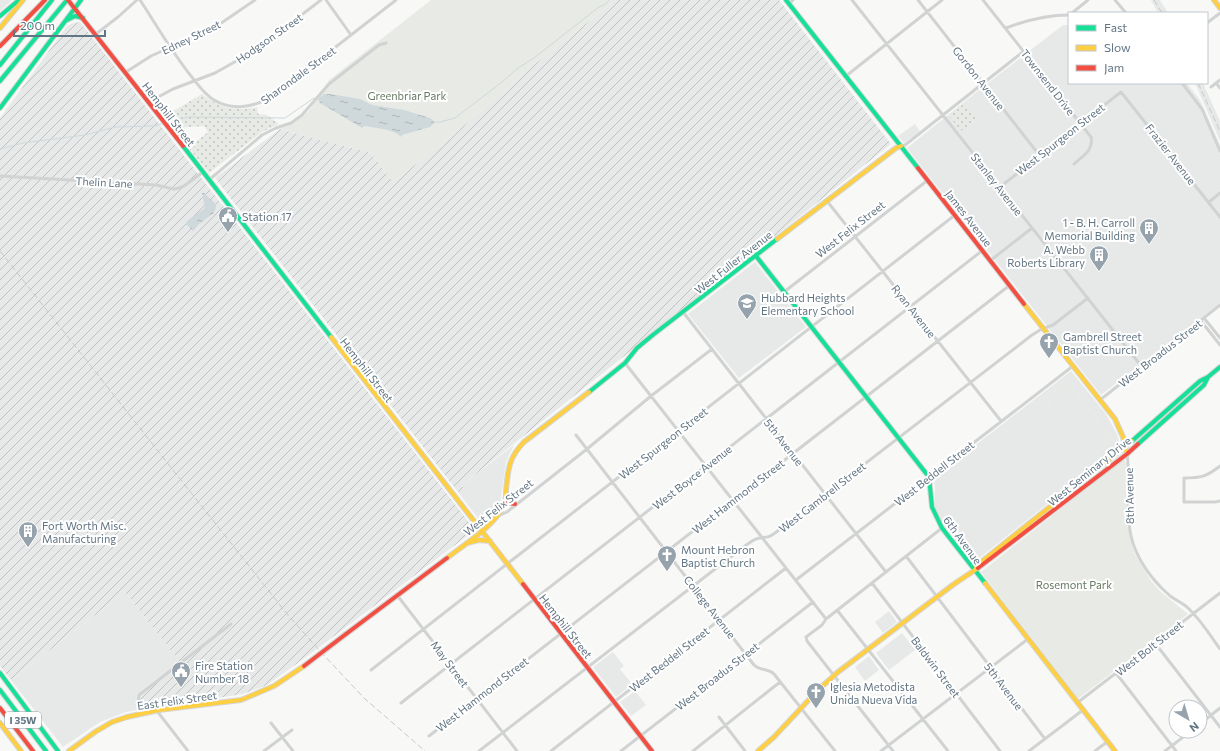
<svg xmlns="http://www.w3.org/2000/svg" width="1220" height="751" font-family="Commissioner,sans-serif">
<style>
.built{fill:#e7e9e9}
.industrial{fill:url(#industrial-furrows)}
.grass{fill:url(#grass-dots)}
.green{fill:#e8ebe5;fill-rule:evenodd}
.water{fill:url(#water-ripples)}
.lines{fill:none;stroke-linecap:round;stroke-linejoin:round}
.stream{stroke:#cfd8db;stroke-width:1}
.fast-casing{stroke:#d4d6d6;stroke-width:6}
.slow-casing{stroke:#d4d6d6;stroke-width:6}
.jam-casing{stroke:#d4d6d6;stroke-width:6}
.street{stroke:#d1d3d3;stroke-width:3}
.fast{stroke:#16e098;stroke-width:4}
.slow{stroke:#ffcf43;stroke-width:4}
.jam{stroke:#f24e42;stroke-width:4}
.rail{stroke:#c6c8c9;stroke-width:1;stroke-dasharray:6 3;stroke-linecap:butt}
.jam-bridge-casing{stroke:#d4d6d6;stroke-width:6;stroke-linecap:butt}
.jam-bridge{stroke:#f24e42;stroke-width:4}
.labels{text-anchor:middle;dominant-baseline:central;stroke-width:4;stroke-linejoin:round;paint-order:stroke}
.shield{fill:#fff;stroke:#919ea8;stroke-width:1}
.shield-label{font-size:10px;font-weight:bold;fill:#627583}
.street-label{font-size:11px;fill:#627583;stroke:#fff}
.park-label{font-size:11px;fill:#667a61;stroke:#fff}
.poi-label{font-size:11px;fill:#627583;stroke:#fff;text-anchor:start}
</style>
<defs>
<pattern id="industrial-furrows" width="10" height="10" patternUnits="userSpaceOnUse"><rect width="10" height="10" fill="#e7e9e9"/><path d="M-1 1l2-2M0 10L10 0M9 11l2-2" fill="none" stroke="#bfc1c2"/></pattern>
<pattern id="grass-dots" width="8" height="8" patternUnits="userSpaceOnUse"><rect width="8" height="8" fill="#e8ebe5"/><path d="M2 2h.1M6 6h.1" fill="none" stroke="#bfc3bf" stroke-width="1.8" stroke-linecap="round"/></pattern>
<pattern id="water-ripples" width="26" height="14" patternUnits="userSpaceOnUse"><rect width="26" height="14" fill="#cfd8db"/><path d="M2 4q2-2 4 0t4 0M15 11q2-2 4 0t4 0" fill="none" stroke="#abb4b7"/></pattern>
</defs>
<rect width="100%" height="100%" fill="#f8f8f7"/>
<path class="built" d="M0,0H12L0,11Z
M1151,0H1160L1168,13H1158Z
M1063,25H1069V83H1187L1200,100L1220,145V303L1101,395L907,148L984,86Z
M1195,83H1203L1220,121V141Z
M915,124L920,131L904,143L898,136Z
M755,262L806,327L739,378L688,314Z
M1071,371L1106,414L1117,434L1120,446L973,563L943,524L937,514L935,506V486L933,478Z
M514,445L506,462L500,504L488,521L483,525L458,492L464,488L462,485Z
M125,592L179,661L138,693L135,700L137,710L126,712L100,722L63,747L11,680Z
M889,611L897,622L883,633L875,622Z
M902,633L915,650L889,670L876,653Z
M613,652L624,666L620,669L632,684L616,697L593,667Z
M869,656L879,670L865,681L855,667Z
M635,691L646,705L631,716L620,702Z"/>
<path class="industrial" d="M616,0H779L891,144L462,485L464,488L458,492L215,178L280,129L371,153L393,182L453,135L541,59Z
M80,22L475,530L313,652L267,685L243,694L137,710L135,700L138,693L179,661L125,592L11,680L0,666V118L67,26L73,23Z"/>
<path class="grass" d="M202,94C222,109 233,111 257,107L258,114L267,115L279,124L262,132L209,173L189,148L208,132L204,126L173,128L165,116Z
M964,104L976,119L961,131L949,116Z"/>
<path class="green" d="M431,0H616L541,59L453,135L393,182L371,153L280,129L300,118L309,111L329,80Z
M1071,384L1113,438L1112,439L1108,435C1108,451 1093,460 1080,450L1051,414L1048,407V399L1054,390L1061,387L1071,388L1069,385ZM1061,389H1068L1074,392L1104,430C1107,436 1107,443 1102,448C1097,453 1088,454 1082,450C1074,444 1057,420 1051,411C1047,401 1051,392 1061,389Z
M1122,460H1124L1126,463L1127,524L1134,552L1151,581L1161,592L1188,614L1078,699L981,572Z"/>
<path class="water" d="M324,94H330L360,99L372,105L404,110L430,118L434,121V123L430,127L402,135L401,137C395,129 374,128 364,126L362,128L320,103L318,99Z
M202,193H204L216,204V207L214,213L199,224L193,231L186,224L187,221L205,208Z"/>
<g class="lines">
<path class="stream" d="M168,122L188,117L285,118L314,98L315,99
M434,122H440L455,118L502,82L518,68L534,58L599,7L606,4L609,0
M0,149L23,143L85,135L115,127L154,126L165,123"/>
<g class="fast-casing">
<path id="fast" d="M786,0L918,168
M0,16L19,0
M67,20L75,16L83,18
M0,65L52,0
M0,81L67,0
M0,108L81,0
M183,146L331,337
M756,256L929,477L932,507L942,528L985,583
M589,392L625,363L637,348L654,334L777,239
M1132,441L1200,381L1208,377L1220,367
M1138,444L1204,385L1208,377
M0,673L58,751
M0,690L46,751"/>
</g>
<g class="slow-casing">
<path id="slow" d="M1214,0L1220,8
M0,28L23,0
M777,239L896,148L901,146
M1024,304L1115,419L1123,437L1127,454
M331,337L523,584
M467,543L479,540L490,541
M447,558C465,544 498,524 505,502C506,499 506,494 506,490C508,469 509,457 524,442L589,392
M976,568L981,562L1132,441
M985,583L1115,751
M0,723L21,751
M69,751L95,732L112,722L127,717L159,710L241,700L274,686L304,666
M758,751L774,737L818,690L838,672L954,584L978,568"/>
</g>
<g class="jam-casing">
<path id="jam" d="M68,0L183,146
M0,46L45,0
M918,168L1024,304
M505,502L515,504
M978,568L1127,454L1138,444
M523,584L652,751
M346,634L447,558
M0,708L33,751"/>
</g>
<path class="street" d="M140,0C157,26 172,52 191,76C198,85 205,95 214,100C232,111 253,107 270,98L396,0
M326,0L351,35
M852,0L1142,367
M918,0L1040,156
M983,0L1091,137C1094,150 1083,156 1074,164
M1115,0L1126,13
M789,4L793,0
M1072,13L1088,0
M1207,23L1220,13
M1006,28C1027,20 1047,15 1069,15
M96,34L118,17L137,0
M126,72L151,56L214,28L255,0
M846,76L942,0
M1182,83L1202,109L1220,151
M1216,83L1220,88
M1211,87L1220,80
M151,104L160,96L173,89L215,73L247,55L266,42L321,0
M901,146L905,145L1024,51
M0,176L156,185L174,189L179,188L184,186L203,172
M209,180L262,135L276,128L291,123L302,115L329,84L379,45L386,43
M1000,187L1121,92L1220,217
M827,201L1001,421
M1209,202L1220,193
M991,260L1032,228
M784,292L928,180
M683,312L886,572
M1204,318L1220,338
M1201,321L1220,345
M625,363L826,619
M1100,400L1220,305
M576,435L754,665C760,671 768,668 774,674L835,751
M1127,454C1131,481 1125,509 1131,536C1136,558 1151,579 1168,594C1174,600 1182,602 1188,608C1200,619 1210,635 1220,649
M1220,466C1206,477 1201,478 1184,478V502H1215L1220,501
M496,517L507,512L587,449L651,396L712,349
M906,556L1045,739
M796,580L1073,366
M872,583L1000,751
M397,595L517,751
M837,610L948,751
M1155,643L1220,727
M371,670L955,215
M1116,673L1176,751
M401,703L983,250
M1077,703L1220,593
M157,711L188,751
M143,713L138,705L139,695L231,624
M719,717L745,751
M271,723L293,751
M1200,724L1220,708
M429,736L1010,285
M264,751L292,730
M479,751L745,546C749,543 755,538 760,538C767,537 768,538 775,533L1032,335L1040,330L1053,325L1088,298
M551,751L786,568
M621,751L813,602
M693,751L780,682
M881,751L1028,639
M893,751L807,641L806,637L822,625L826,619L942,528
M1029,751L1083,710
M1095,751L1107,742
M1165,751L1191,731"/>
<use href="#fast" class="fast"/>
<use href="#slow" class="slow"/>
<use href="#jam" class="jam"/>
<path class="rail" d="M1154,0L1162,13
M1198,83L1220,131
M0,251L177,475L288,615L320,651L364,698L425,751"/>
<g class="jam-bridge-casing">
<path id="jam-bridge" d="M304,666L346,634"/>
</g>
<use href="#jam-bridge" class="jam-bridge"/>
</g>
<defs>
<g id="civic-pin" transform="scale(1)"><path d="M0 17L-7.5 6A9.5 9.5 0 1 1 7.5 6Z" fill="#96a3ac" stroke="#fff"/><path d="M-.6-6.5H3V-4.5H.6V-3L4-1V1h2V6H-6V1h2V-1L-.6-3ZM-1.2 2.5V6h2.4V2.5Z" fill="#fff"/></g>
<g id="building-pin" transform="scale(1)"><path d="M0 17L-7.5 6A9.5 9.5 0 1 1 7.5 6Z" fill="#96a3ac" stroke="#fff"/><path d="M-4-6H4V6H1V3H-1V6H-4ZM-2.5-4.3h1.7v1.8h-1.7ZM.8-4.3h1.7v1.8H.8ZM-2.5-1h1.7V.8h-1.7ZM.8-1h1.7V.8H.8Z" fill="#fff"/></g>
<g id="school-pin" transform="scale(1)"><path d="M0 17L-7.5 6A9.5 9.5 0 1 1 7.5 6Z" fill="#96a3ac" stroke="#fff"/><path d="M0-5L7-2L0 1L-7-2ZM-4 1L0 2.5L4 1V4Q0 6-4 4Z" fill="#fff"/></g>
<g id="church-pin" transform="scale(1)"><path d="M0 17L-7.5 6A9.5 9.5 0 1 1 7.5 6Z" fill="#96a3ac" stroke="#fff"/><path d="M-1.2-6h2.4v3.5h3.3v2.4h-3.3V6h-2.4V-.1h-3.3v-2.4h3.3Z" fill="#fff"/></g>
</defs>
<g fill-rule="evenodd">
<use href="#civic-pin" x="228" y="216"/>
<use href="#building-pin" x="1149" y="228"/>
<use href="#building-pin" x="1099" y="255"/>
<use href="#school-pin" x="747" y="303"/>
<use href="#church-pin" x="1049" y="342"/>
<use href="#building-pin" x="28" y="531"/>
<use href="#church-pin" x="667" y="555"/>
<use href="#civic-pin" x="181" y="671"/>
<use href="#church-pin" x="816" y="692"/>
</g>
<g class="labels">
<rect class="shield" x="5" y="712" width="36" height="16" rx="3"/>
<g class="shield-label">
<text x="23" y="720">I 35W</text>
</g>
<g class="street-label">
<text transform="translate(191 37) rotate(-26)">Edney Street</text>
<text transform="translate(269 38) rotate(-35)">Hodgson Street</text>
<text transform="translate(298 75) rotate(-36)">Sharondale Street</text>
<text transform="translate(979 78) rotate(52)">Gordon Avenue</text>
<text transform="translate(1048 82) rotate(52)">Townsend Drive</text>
<text transform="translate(169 114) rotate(52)">Hemphill Street</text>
<text transform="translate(1060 139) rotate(-38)">West Spurgeon Street</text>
<text transform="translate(1171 154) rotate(52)">Frazier Avenue</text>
<text transform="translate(104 182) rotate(3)">Thelin Lane</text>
<text transform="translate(997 184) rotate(52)">Stanley Avenue</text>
<text transform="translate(969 218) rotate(52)">James Avenue</text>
<text transform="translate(850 229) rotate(-38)">West Felix Street</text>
<text transform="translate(733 262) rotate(-38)">West Fuller Avenue</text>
<text transform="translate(914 311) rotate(52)">Ryan Avenue</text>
<text transform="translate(1160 353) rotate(-38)">West Broadus Street</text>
<text transform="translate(367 370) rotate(52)">Hemphill Street</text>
<text transform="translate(784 442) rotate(52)">5th Avenue</text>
<text transform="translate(663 443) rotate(-38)">West Spurgeon Street</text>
<text transform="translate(1089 471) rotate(-39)">West Seminary Drive</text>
<text transform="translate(934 473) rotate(-38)">West Beddell Street</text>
<text transform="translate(692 477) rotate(-38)">West Boyce Avenue</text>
<text transform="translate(738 496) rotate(-38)">West Hammond Street</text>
<text transform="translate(1129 496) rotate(-91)">8th Avenue</text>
<text transform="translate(822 497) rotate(-38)">West Gambrell Street</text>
<text transform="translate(498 507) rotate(-38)">West Felix Street</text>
<text transform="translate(963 540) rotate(54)">6th Avenue</text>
<text transform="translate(710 607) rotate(52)">College Avenue</text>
<text transform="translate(566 626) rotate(52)">Hemphill Street</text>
<text transform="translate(1149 648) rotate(-38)">West Bolt Street</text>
<text transform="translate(669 659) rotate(-38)">West Beddell Street</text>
<text transform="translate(450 664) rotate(53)">May Street</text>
<text transform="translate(936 667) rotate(53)">Baldwin Street</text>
<text transform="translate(717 676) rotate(-38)">West Broadus Street</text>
<text transform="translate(1004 686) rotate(53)">5th Avenue</text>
<text transform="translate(482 694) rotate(-38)">West Hammond Street</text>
<text transform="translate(177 700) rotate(-8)">East Felix Street</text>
</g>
<g class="park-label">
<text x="407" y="95">Greenbriar Park</text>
<text x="1074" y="584">Rosemont Park</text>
</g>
<g class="poi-label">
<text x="242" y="216">Station 17</text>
<text x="1135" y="222" text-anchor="end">1 - B. H. Carroll<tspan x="1135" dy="13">Memorial Building</tspan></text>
<text x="1085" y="249" text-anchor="end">A. Webb<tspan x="1085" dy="13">Roberts Library</tspan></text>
<text x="761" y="297">Hubbard Heights<tspan x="761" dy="13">Elementary School</tspan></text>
<text x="1063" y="336">Gambrell Street<tspan x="1063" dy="13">Baptist Church</tspan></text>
<text x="42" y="525">Fort Worth Misc.<tspan x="42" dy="13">Manufacturing</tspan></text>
<text x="681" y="549">Mount Hebron<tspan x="681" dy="13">Baptist Church</tspan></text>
<text x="195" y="665">Fire Station<tspan x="195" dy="13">Number 18</tspan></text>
<text x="830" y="686">Iglesia Metodista<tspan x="830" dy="13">Unida Nueva Vida</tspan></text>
</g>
</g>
<rect x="1068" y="12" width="140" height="72" fill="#ffffff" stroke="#c0c8cd"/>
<rect x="1076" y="25" width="20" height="6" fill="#16e098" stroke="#c0c8cd"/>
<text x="1104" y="32" font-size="12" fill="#627583">Fast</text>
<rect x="1076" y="45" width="20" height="6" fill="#ffcf43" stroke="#c0c8cd"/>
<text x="1104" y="52" font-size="12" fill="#627583">Slow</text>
<rect x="1076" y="65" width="20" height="6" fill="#f24e42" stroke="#c0c8cd"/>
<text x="1104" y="72" font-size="12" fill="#627583">Jam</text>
<g transform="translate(1188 719) rotate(142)"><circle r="19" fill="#ffffff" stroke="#c0c8cd"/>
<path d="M0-3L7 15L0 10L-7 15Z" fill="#96a3ac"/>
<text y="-6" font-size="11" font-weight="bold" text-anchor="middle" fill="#627583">N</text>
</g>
<path d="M14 30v6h91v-6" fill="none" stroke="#627583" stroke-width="2"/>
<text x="20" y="30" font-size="12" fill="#627583" stroke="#ffffff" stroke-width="3" paint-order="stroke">200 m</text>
</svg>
